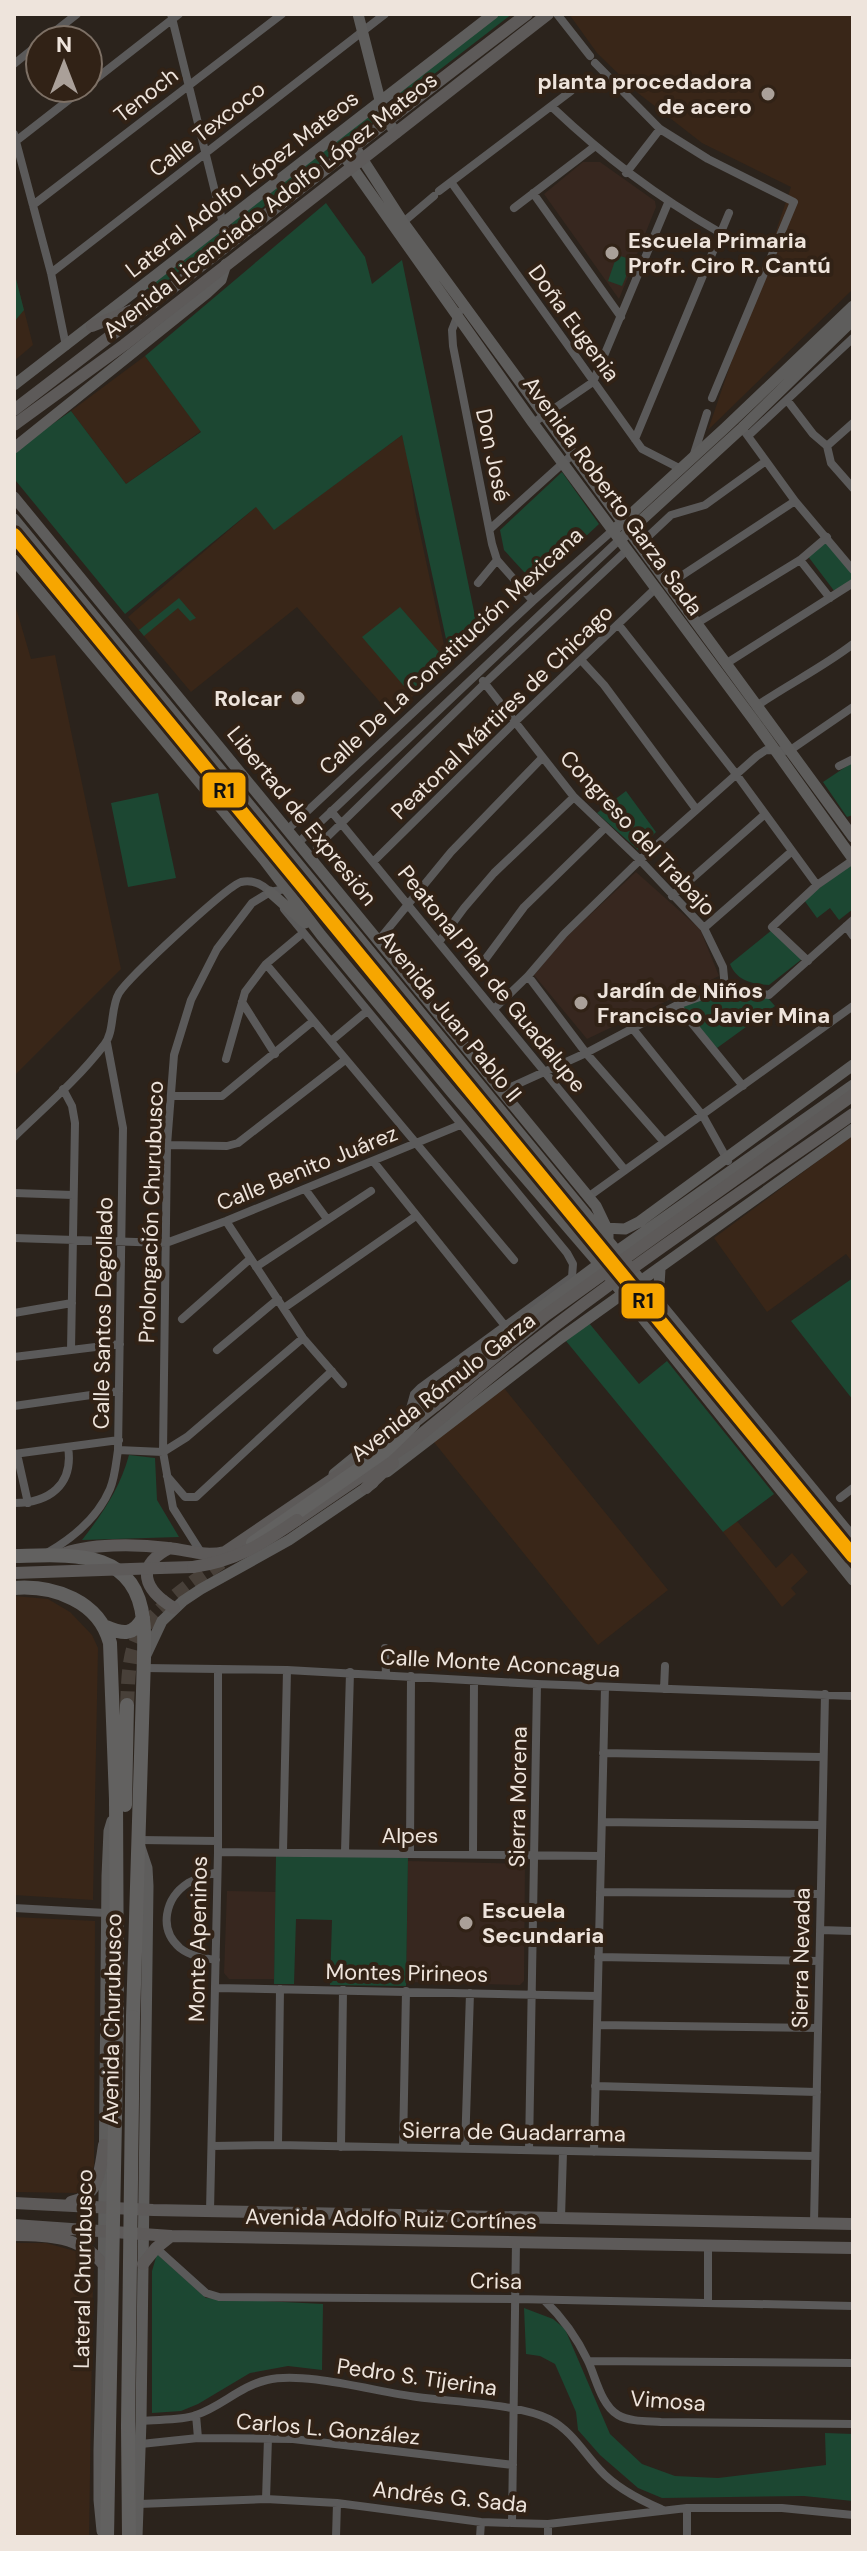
<svg xmlns="http://www.w3.org/2000/svg" width="867" height="2551" font-family="'DM Sans',sans-serif">
<style>
.built{fill:#392618}
.education{fill:#37271f}
.green{fill:#1c4732}
.lines{fill:none;stroke-linecap:round;stroke-linejoin:round}
.highway-tunnel{stroke:#484039;stroke-width:14;stroke-dasharray:14 7;stroke-linecap:butt}
.street{stroke:#5b5a5a;stroke-width:8}
.secondary{stroke:#5e5d5c;stroke-width:11}
.primary{stroke:#5d5a59;stroke-width:12}
.highway{stroke:#626160;stroke-width:14}
.primary-bridge{stroke:#5d5a59;stroke-width:12}
.highway-bridge{stroke:#626160;stroke-width:14}
.rail-1-casing{stroke:#312216;stroke-width:20}
.rail-1{stroke:#f7a600;stroke-width:14}
.poi-dot{fill:#aaa099;stroke:#312216;stroke-width:3}
.labels{text-anchor:middle;dominant-baseline:central;stroke-width:8;stroke-linejoin:round;paint-order:stroke}
.poi-label{font-size:22px;font-weight:bold;fill:#eee4dc;stroke:#312216;text-anchor:start}
.street-label{font-size:22px;fill:#eee4dc;stroke:#312216}
.line-badge{stroke:#312216;stroke-width:3}
.pale-badge-label{font-size:22px;text-anchor:middle;font-weight:bold;fill:#111}
</style>
<rect width="100%" height="100%" fill="#2b231c"/>
<path class="built" d="M569,14H853V289L708,430L791,187L702,143L638,93L597,53Z
M14,271L33,345L14,361Z
M145,356L201,431L126,484L71,411Z
M402,435L409,463L415,510L448,663L392,716L297,607L191,692L128,617L257,506L274,529Z
M14,601L31,659L55,655L121,969L14,1076Z
M853,1135V1263L846,1254L767,1312L714,1238Z
M504,1388L668,1590L598,1645L433,1441Z
M736,1520L776,1568L792,1553L808,1572L791,1588L796,1594L782,1607L723,1532Z
M14,1596L48,1599L70,1612L92,1635L98,1648L93,1900L14,1895Z
M14,1917L95,1921L94,2165L89,2183L79,2193L14,2192Z
M14,2243H46L82,2253L93,2282L89,2537H14Z"/>
<path class="education" d="M583,162H600L655,201L656,207L619,299L544,194Z
M636,872L700,929L719,976L587,1039L534,975L565,938Z
M408,1861L525,1864L524,1981L520,1985L406,1982Z
M227,1891L276,1892L274,1979H229L224,1973Z"/>
<path class="green" d="M497,14H512L403,98L397,97L396,94Z
M371,114L375,119L373,122L239,226H233L231,223Z
M326,203L365,257L372,284L402,260L479,636L451,662L402,435L274,530L256,507L125,614L16,481L14,461L17,449L71,411L126,484L201,432L145,356Z
M213,234H219L220,238L157,289H143Z
M617,255L633,260L622,286L608,281Z
M14,271L24,310L14,322Z
M562,472L599,524L535,584L504,550L500,530Z
M828,540L853,573V579L835,592L807,555Z
M179,598L196,618L190,621L178,608L144,636L139,630Z
M400,607L446,660L409,692L362,637Z
M853,762V815L847,817L823,782Z
M626,791L656,832L638,850L597,813Z
M158,793L176,878L128,887L111,803Z
M852,863L853,909L839,920L830,908L817,918L804,900Z
M772,930L802,959L769,985C752,984 737,981 730,964Z
M725,991L767,997L775,1006L717,1048L680,1006Z
M853,1278V1400L791,1321Z
M589,1323L639,1384L667,1361L774,1494L723,1532L566,1341Z
M129,1455L155,1458L157,1500L179,1537L82,1540C103,1513 120,1488 129,1455Z
M276,1856L408,1857L406,1986L330,1985L332,1920L296,1919L294,1984H274Z
M157,2254L206,2298L323,2304L322,2370L288,2366L250,2373L198,2404L181,2411L152,2413V2271Z
M524,2308L553,2319L565,2329L610,2434L642,2464L675,2476L718,2478L826,2465L825,2433L853,2434V2501L804,2496L662,2498L638,2488L600,2455L578,2430L576,2412L555,2364L540,2356L526,2354Z"/>
<g class="lines">
<path class="highway-tunnel" d="M127,1705C128,1687 128,1667 133,1649C143,1614 197,1579 226,1559"/>
<path class="street" d="M171,14L223,224L230,242
M557,14L590,56
M44,40L77,14
M595,63L660,129L708,159L794,202L712,398
M14,64L40,43
M88,85L179,14
M552,107C605,157 656,196 719,232
M14,134L51,273L66,346
M16,141L84,88
M626,173L660,129
M451,182L642,449L681,469
M439,191L571,91
M533,193L621,317
M33,205L282,14
M514,208L594,147
M401,224L434,196
M51,273L385,14
M459,312L452,330L453,346L492,544L497,560L533,601
M787,400L813,434L827,446L831,463L853,488
M533,423L593,382L668,203
M742,428L795,501L853,570
M748,436L853,338
M635,439L729,213
M827,446L853,423
M693,457L707,413
M490,529L573,454
M639,545L671,515L705,505L766,461
M800,560L830,598
M478,583L497,560
M669,584L795,501
M697,623L800,560L827,537
M618,624L736,774L817,885
M581,660L604,685L696,809
M727,663L853,583
M483,681L574,797L640,860L704,928L723,967L725,988
M758,705C789,684 823,667 853,644
M839,766L853,759
M331,811L625,1170
M287,830L533,601L612,531
M298,843L619,540
M317,847L485,683L627,550
M373,862L516,721L656,588
M672,896L764,815
M284,909L567,1253L573,1264L572,1277L420,1388L414,1394L409,1412
M846,926L853,936
M704,928L791,852
M378,941L451,852L542,758
M439,942L464,908L494,873L574,797
M808,961L772,927L817,885L853,860
M266,964L514,1260
M481,965L524,907L605,828
M528,976L586,1053L664,1142
M242,1002L275,1054
M677,1005L743,1086
M494,1009L528,976L564,934L640,860L757,756L766,750L789,751L853,707
M633,1029L703,1116L728,1161
M331,1041L367,1011
M226,1059L245,992L266,964L303,933
M63,1089L72,1106L75,1123L71,1350
M502,1091L586,1053L677,1005L725,988L769,995L853,920
M171,1096H222L312,1022
M14,1137C44,1108 78,1079 104,1045C115,1032 110,1008 119,993C129,977 226,887 241,882C254,879 265,886 273,895
M167,1145L227,1146L238,1143L345,1060
M373,1161L506,1327
M305,1189L327,1219
M14,1193L73,1195
M588,1197L853,1006
M226,1221L303,1338L343,1384
M14,1238L166,1243L226,1221L460,1125
M256,1267L371,1191
M284,1308L416,1216
M14,1313L72,1303
M182,1319L250,1259
M217,1350L278,1299
M14,1357L120,1344
M14,1406L119,1391
M118,1450L163,1452
M163,1452L187,1437L303,1338
M14,1454L119,1440
M17,1454L28,1503
M167,1476L185,1497H196L332,1371
M840,1498L853,1488
M14,1503C49,1503 74,1485 68,1447
M47,1553C73,1538 98,1517 110,1489C115,1477 116,1463 118,1450L123,1128L107,1043
M202,1554L173,1508L163,1452L167,1145L174,1055L191,1000L217,949L252,903L270,892L285,889
M385,1648L386,1675
M144,1668L287,1670L537,1684L853,1696
M664,1689L665,1666
M603,1753L822,1757
M602,1822L821,1825
M139,1840L218,1841
M218,1852L601,1856
M283,1852L287,1670
M345,1852L350,1672
M410,1853L411,1676
M473,1853L474,1681
M600,1892L820,1894
M14,1908L106,1913
M820,1930L853,1931
M598,1957L819,1961
M216,1960C203,1958 190,1956 180,1948C158,1929 165,1898 188,1883C197,1878 207,1875 217,1872
M215,1988L597,1996
M597,2025L818,2028
M595,2086L817,2092
M278,2145L280,1989
M212,2146L278,2145L815,2156
M341,2147L343,1990
M403,2147L406,1991
M465,2149L470,1993
M529,2150L537,1684
M594,2152L605,1687
M210,2211L218,1852V1669
M561,2218L563,2152
M814,2223L825,1694
M708,2245V2303
M156,2248L206,2293L219,2297L516,2299L853,2306
M544,2300C563,2318 577,2338 588,2361C596,2378 601,2405 618,2415C630,2422 648,2421 661,2422L853,2424
M588,2361L853,2363
M196,2415L198,2438
M141,2421C158,2419 180,2421 196,2415C221,2407 240,2386 267,2380C305,2371 376,2392 417,2397C453,2402 519,2404 549,2419C571,2430 584,2453 600,2470C616,2488 640,2500 661,2509
M141,2444L198,2438L293,2439L513,2465
M266,2499L268,2438
M139,2504L266,2499L337,2503L481,2522L512,2523L548,2524L687,2508H782L853,2515
M687,2508V2537
M512,2523L516,2241
M336,2537L337,2503
M480,2537L481,2522
M548,2537V2524"/>
<path class="secondary" d="M358,14L384,116L396,133
M354,146L403,222L853,837
M347,160L533,423L755,722L853,859
M14,385L493,14
M14,448L207,293L221,280L226,264
M14,497L596,1206L608,1231V1241
M14,519L853,1538
M617,527L725,428L853,306
M623,537L742,428L853,320
M14,560L264,860L321,935L452,1093L599,1264L853,1580
M270,892L305,923
M603,1228L625,1229L639,1222L853,1065
M660,1269L659,1286L661,1307
M387,1472L561,1338L853,1129
M334,1474L509,1331L607,1258L853,1085
M146,1655L162,1621L183,1601L201,1589L289,1540L373,1483
M102,2531L99,2500V2450L103,2300L107,1876L109,1831L112,1821
M137,2537L141,2421L148,1886L147,1868L140,1847"/>
<path class="primary" d="M92,326L145,305
M14,410C186,279 355,144 527,14
M14,425L124,345L548,14
M407,1428L436,1405
M366,1488L393,1463
M297,1520L413,1441L445,1415
M170,1548C134,1566 144,1590 174,1608
M60,1555C89,1543 137,1544 168,1548C189,1550 204,1557 225,1552L359,1461
M160,1568L193,1567
M71,2202C100,2196 100,2169 104,2145
M14,2203L153,2210L853,2224
M14,2225L171,2236L853,2248
M14,2235C48,2235 80,2236 103,2264
M143,2264L156,2248L171,2236"/>
<path class="highway" d="M253,1543L385,1451L413,1424
M14,1556C68,1555 136,1547 143,1620C145,1632 144,1645 144,1658L133,2017
M14,1588C54,1585 99,1601 110,1643L116,1799L117,2016
M106,1627C123,1634 133,1636 143,1618
M125,1805L127,1705
M128,2426L129,2537
M107,2537L109,2428"/>
<path class="primary-bridge" d="M436,1405L546,1315L853,1095
M445,1415C573,1304 714,1211 853,1114
M193,1567C236,1561 262,1544 297,1520
M14,1573L160,1568"/>
<path class="highway-bridge" d="M128,2426L133,2017
M109,2428L117,2016"/>
<g class="rail-1-casing">
<path id="rail-1" d="M14,535L853,1556"/>
</g>
<use href="#rail-1" class="rail-1"/>
</g>
<g class="poi-dot">
<circle cx="768" cy="94" r="8"/>
<circle cx="612" cy="253" r="8"/>
<circle cx="298" cy="698" r="8"/>
<circle cx="581" cy="1003" r="8"/>
<circle cx="466" cy="1923" r="8"/>
</g>
<g class="labels">
<g class="poi-label">
<text x="752" y="81" text-anchor="end">planta procedadora<tspan x="752" dy="25">de acero</tspan></text>
<text x="628" y="240">Escuela Primaria<tspan x="628" dy="25">Profr. Ciro R. Cantú</tspan></text>
<text x="282" y="698" text-anchor="end">Rolcar</text>
<text x="597" y="990">Jardín de Niños<tspan x="597" dy="25">Francisco Javier Mina</tspan></text>
<text x="482" y="1910">Escuela<tspan x="482" dy="25">Secundaria</tspan></text>
</g>
<g class="street-label">
<text transform="translate(146 95) rotate(-38)">Tenoch</text>
<text transform="translate(207 129) rotate(-38)">Calle Texcoco</text>
<text transform="translate(242 184) rotate(-38)">Lateral Adolfo López Mateos</text>
<text transform="translate(270 205) rotate(-38)">Avenida Licenciado Adolfo López Mateos</text>
<text transform="translate(574 323) rotate(54)">Doña Eugenia</text>
<text transform="translate(493 455) rotate(78)">Don José</text>
<text transform="translate(613 496) rotate(54)">Avenida Roberto Garza Sada</text>
<text transform="translate(451 651) rotate(-43)">Calle De La Constitución Mexicana</text>
<text transform="translate(502 712) rotate(-44)">Peatonal Mártires de Chicago</text>
<text transform="translate(302 816) rotate(51)">Libertad de Expresión</text>
<text transform="translate(638 833) rotate(47)">Congreso del Trabajo</text>
<text transform="translate(492 979) rotate(51)">Peatonal Plan de Guadalupe</text>
<text transform="translate(450 1016) rotate(51)">Avenida Juan Pablo II</text>
<text transform="translate(307 1168) rotate(-22)">Calle Benito Juárez</text>
<text transform="translate(151 1212) rotate(-88)">Prolongación Churubusco</text>
<text transform="translate(103 1313) rotate(-89)">Calle Santos Degollado</text>
<text transform="translate(443 1387) rotate(-38)">Avenida Rómulo Garza</text>
<text transform="translate(500 1663) rotate(3)">Calle Monte Aconcagua</text>
<text transform="translate(518 1797) rotate(-89)">Sierra Morena</text>
<text x="410" y="1835">Alpes</text>
<text transform="translate(198 1939) rotate(-89)">Monte Apeninos</text>
<text transform="translate(801 1958) rotate(-89)">Sierra Nevada</text>
<text transform="translate(407 1973) rotate(1)">Montes Pirineos</text>
<text transform="translate(112 2019) rotate(-89)">Avenida Churubusco</text>
<text transform="translate(514 2132) rotate(1)">Sierra de Guadarrama</text>
<text transform="translate(391 2219) rotate(1)">Avenida Adolfo Ruiz Cortínes</text>
<text transform="translate(83 2269) rotate(-89)">Lateral Churubusco</text>
<text transform="translate(496 2281) rotate(1)">Crisa</text>
<text transform="translate(417 2377) rotate(8)">Pedro S. Tijerina</text>
<text transform="translate(668 2401) rotate(4)">Vimosa</text>
<text transform="translate(328 2429) rotate(5)">Carlos L. González</text>
<text transform="translate(450 2497) rotate(6)">Andrés G. Sada</text>
</g>
</g>
<g class="line-badge">
<rect x="201" y="771" width="46" height="38" rx="8" fill="#f7a600"/>
<rect x="620" y="1282" width="46" height="38" rx="8" fill="#f7a600"/>
</g>
<g class="pale-badge-label">
<text x="224" y="798">R1</text>
<text x="643" y="1308">R1</text>
</g>
<rect width="867" height="2551" fill="none" stroke="#eee4dc" stroke-width="32"/>
<g transform="translate(64 64)"><circle r="38" fill="#312216" stroke="#7d7065" stroke-width="2"/>
<path d="M0-6L14 30L0 20L-14 30Z" fill="#aaa099"/>
<text y="-12" font-size="22" font-weight="bold" text-anchor="middle" fill="#eee4dc">N</text>
</g>
</svg>
